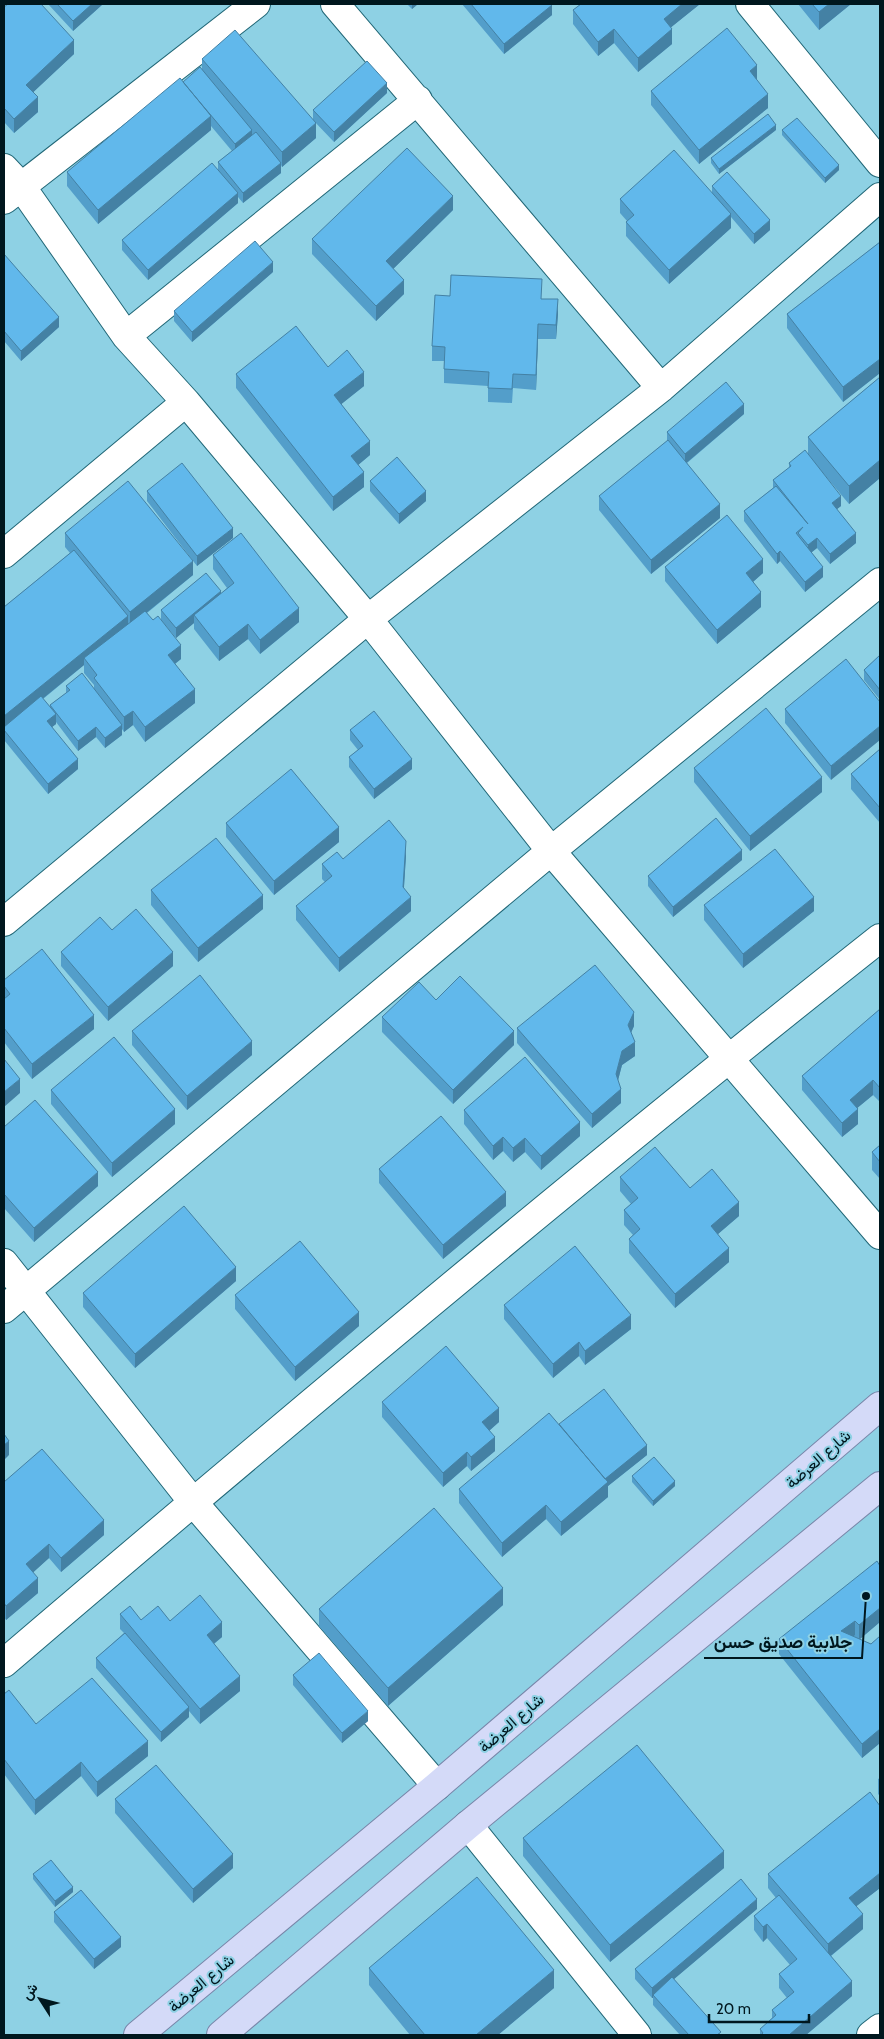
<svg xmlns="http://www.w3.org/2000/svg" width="884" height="2039" font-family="Cabin,Vazirmatn,sans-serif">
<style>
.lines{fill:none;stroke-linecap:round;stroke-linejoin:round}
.street-casing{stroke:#216777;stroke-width:30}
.primary-casing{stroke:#7886a9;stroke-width:30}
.street{stroke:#fff;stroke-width:28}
.primary{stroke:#d4daf8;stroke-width:28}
.wall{fill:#539eca;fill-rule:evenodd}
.shaded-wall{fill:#4481a4}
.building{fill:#61b8eb;stroke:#4481a4}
.labels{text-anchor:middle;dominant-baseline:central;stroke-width:4;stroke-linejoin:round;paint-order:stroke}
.street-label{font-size:16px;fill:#00171e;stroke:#8ed1e4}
.leader{fill:none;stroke:#00171e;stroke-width:2}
.callout-dot{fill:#00171e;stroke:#8ed1e4;stroke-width:2}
.callout-label{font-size:18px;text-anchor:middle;font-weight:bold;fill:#00171e;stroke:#8ed1e4;stroke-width:4;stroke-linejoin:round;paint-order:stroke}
</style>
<rect width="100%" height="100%" fill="#8ed1e4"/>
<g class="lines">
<g class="street-casing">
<path id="street" d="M335,4L661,388
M750,4L880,163
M4,168L21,186L126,336L186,402L368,619L551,851L880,1235
M4,200L256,4
M126,336L418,100
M4,554L186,402
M4,922L368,619L661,388L880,197
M4,1263L193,1502L437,1786
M4,1309L551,851L880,582
M4,1663C292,1417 583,1173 880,938
M468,1825L637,2035
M871,2035L880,2028"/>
</g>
<g class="primary-casing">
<path id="primary" d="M138,2035L437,1786L880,1406
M221,2035L468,1825L880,1486"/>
</g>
<use href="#street" class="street"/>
<use href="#primary" class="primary"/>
</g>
<path class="wall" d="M48,4H103L73,31Z
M407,4H418L412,9Z
M462,4H551L552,15L504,54Z
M581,4H700L671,27L672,44L638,72L614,43L598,56L573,24V10Z
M798,4H851L819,30Z
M4,7L74,54L33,92L38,112L14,133L4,122Z
M202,59L316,138L282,167L281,165V173L243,203L238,197V203L148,280L122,250V240L218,170V162L232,151L211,126V130L98,224L67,186V172L183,82L202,69Z
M757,79L756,80L768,108L699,164L651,105V91Z
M387,93L334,142L313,120V110Z
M776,130L719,174L711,163V158Z
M782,130L839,170L825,183L782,135Z
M712,186L770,230L754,244L731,217V228L669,284L626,236V222L627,221L620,213V199L712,193Z
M453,210L393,269L404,294L376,321L312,254V239Z
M880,242V373L843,402L787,328V314Z
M4,254L59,327L21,361L4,341Z
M273,272L192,342L174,321V311Z
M542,299L558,314L556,339H538L536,390L513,388L512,403L488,402V386L444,383V361H432V346Z
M328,367L364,386L341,404L370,455L358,465L364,487L333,511L236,388V374Z
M880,377V478L849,504L812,460L841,506L837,509L856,543L830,564L817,548L811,553L823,577L805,592L780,561L777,564L744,521V511L773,488V480L789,468V463L808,455V437Z
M744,414L687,463L720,518L651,574L599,510V496L667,441V432Z
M370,481L426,501L399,524L370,491Z
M147,491L233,538L197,566L147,501Z
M65,533L193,575L147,613L181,659L175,664L195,703L145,742L133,725L124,732L122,729V735L105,748L96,737L78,751L56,722V724L52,727L78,769L48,794L4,740V607L70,553L65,547ZM84,665V673L94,685V688L66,686V693L50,705V707L43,699Z
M213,555L299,622L260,654L248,639L219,661L194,629V623L176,638L161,620V610L221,594L227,588L213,569Z
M665,567L763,573L753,582L761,607L717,644L665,581Z
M880,655V700L864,680V670Z
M846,659L831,780L785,723V709Z
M350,730L412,769L374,799L349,767V757L358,750L350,740Z
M880,749V823L851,789V774Z
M694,768L822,792L750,851L694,782Z
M226,823L339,842L274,895L226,837Z
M406,855L404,888L411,911L339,972L296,920V906L325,882L322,879V864L343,859Z
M742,860L673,917L648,886V876Z
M151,890L263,909L198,962L151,905Z
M704,905L814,911L743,968L704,920Z
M112,930L173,966L108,1021L61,966V952Z
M4,980L94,1029L32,1079L4,1042Z
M436,1000L514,1045L453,1104L382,1032V1017Z
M880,1009V1111L879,1109V1101L873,1095L857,1108L858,1124L842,1137L802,1090V1076Z
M634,1026L631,1033L635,1056L622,1065L618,1080L621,1103L592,1128L517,1043V1028Z
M132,1031L252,1055L187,1110L132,1045Z
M51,1090L175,1124L112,1177L51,1104Z
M464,1110L580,1136L541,1170L525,1152L513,1162L503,1151L493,1160L464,1124Z
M4,1127L98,1186L34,1242L4,1208Z
M880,1145V1179L872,1170V1152Z
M379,1169L506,1206L443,1259L379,1183Z
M620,1177L690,1188L739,1216L718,1234L729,1262L675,1308L629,1253V1239L633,1235L624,1225V1210L631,1204L620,1191Z
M236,1281L135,1368L83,1307V1293Z
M235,1295L359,1326L295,1381L235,1309Z
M504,1305L631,1329L585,1365L579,1356L553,1378L504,1319Z
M382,1402L499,1422L489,1431L495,1451L471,1471L467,1466L443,1487L382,1417Z
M559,1424L647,1455L608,1486V1497L561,1536L546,1519L502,1557L459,1503V1489Z
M632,1476L675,1486L653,1506L632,1482Z
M4,1482L104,1535L61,1572L49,1558L33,1572L38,1593L6,1620L4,1617Z
M880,1566V1622L859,1639L871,1644L880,1636V1743L862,1758L779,1654V1639Z
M503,1605L388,1706L319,1626V1609Z
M120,1614L141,1620L170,1621L222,1637L214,1644L240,1691L200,1724L189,1711V1717L161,1742L96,1668V1658L124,1633L120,1629Z
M293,1675L368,1721L342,1743L293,1685Z
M4,1694L36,1724L148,1756L97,1797L81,1776L35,1815L4,1774Z
M880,1778V1796L878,1794V1779Z
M115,1799L233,1868L193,1903L115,1813Z
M523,1838L724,1868L610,1962L523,1856Z
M33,1874L73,1892L55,1907L33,1879Z
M768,1874L880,1888L856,1906L863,1929L831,1956L852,1996L806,2035H760V2029L772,2018V2010L787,1998L779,1988V1974L790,1965L767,1938L763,1942L754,1930V1916L776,1898L768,1888Z
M757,1909L674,1979L721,2035H680L653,2005V1998H652L635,1979V1969Z
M54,1912L121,1947L94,1969L54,1922Z
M369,1968L554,1988L498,2035H410L369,1985Z"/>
<path class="shaded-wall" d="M92,4H103L73,31V21Z
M412,4H418L412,9Z
M682,4H700L664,33V19Z
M829,4H851L819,30V12Z
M552,5V15L504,54V44Z
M614,29V43L598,56V42Z
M672,29V44L638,72V58Z
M74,40V54L26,99V85Z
M757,65V79L750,86V71Z
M387,83V93L334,142V132Z
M768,94V108L699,164V150Z
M38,97V112L14,133V119Z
M211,116V130L98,224V210Z
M316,123V138L282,167V152Z
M776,125V130L719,174V169Z
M252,130V140L235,154V144Z
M281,163V173L243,203V193Z
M839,165V170L825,183V178Z
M238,193V203L148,280V270Z
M453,196V210L386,276V261Z
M731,214V228L669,284V270Z
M770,220V230L754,244V234Z
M273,262V272L192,342V332Z
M404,280V294L376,321V306Z
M558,299V314L556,339V325Z
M59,317V327L21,361V351Z
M538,324V339L536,390V375Z
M880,359V373L843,402V387Z
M364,372V386L334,410V395Z
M744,404V414L685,464V454Z
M370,441V455L351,471V456Z
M880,460V478L849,504V486Z
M364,472V487L333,511V497Z
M426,491V501L399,524V514Z
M841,496V506L832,513V503Z
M720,504V518L651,574V560Z
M233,528V538L197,566V556Z
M856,533V543L830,564V554Z
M817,538V548L808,555V545Z
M780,551V561L777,564V554Z
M763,559V573L746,588V573Z
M193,561V575L130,626V612Z
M823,567V577L805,592V582Z
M221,591V601L194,615V623L176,638V628Z
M761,592V607L717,644V630Z
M299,608V622L260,654V640Z
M128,616V630L84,658V665L4,730V716Z
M248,624V639L219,661V647Z
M181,645V659L168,669V655Z
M195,689V703L145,742V727Z
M133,711V725L124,732V717Z
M56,714V724L47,731V721Z
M122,725V735L105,748V738Z
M880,726V740L831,780V766Z
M96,727V737L78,751V741Z
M78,759V769L48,794V784Z
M412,759V769L374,799V789Z
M822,777V792L750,851V836Z
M339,827V842L274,895V881Z
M406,841V855L403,901V887Z
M742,850V860L673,917V907Z
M263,895V909L198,962V948Z
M411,897V911L339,972V958Z
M814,897V911L743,968V954Z
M173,952V966L108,1021V1007Z
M634,1012V1026L628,1039V1025Z
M94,1015V1029L32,1079V1064Z
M514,1031V1045L453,1104V1090Z
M252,1041V1055L187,1110V1096Z
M635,1042V1056L622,1065L616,1088V1074L622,1051Z
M20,1079V1093L4,1107V1092Z
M873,1080V1095L850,1114V1100Z
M621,1089V1103L592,1128V1114Z
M175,1109V1124L112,1177V1163Z
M858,1109V1124L842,1137V1123Z
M580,1122V1136L541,1170V1156Z
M503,1137V1151L493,1160V1146Z
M525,1138V1152L513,1162V1148Z
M98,1172V1186L34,1242V1228Z
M506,1192V1206L443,1259V1245Z
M739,1202V1216L711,1240V1226Z
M729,1248V1262L675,1308V1294Z
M236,1267V1281L135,1368V1354Z
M359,1312V1326L295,1381V1367Z
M631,1315V1329L585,1365V1351Z
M579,1342V1356L553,1378V1364Z
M499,1408V1422L482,1437V1422Z
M495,1437V1451L471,1471V1457Z
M9,1441V1455L4,1460V1445Z
M647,1445V1455L608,1486V1497L561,1536V1522L603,1480Z
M467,1452V1466L443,1487V1473Z
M675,1481V1486L653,1506V1501Z
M546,1505V1519L502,1557V1543Z
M104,1520V1535L61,1572V1558Z
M49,1544V1558L26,1579V1564Z
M38,1578V1593L6,1620V1606Z
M503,1588V1605L388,1706V1688Z
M880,1608V1622L859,1640V1625Z
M855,1621V1635L841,1646V1631Z
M222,1622V1637L207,1649V1635Z
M240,1676V1691L200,1724V1709Z
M189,1707V1717L161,1742V1732Z
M368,1711V1721L342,1743V1733Z
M880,1729V1743L862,1758V1744Z
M148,1741V1756L97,1797V1782Z
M81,1762V1776L35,1815V1800Z
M724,1851V1868L610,1962V1945Z
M233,1854V1868L193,1903V1889Z
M880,1873V1888L849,1912V1898Z
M73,1887V1892L55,1907V1901Z
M757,1899V1909L654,1996L653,1995V1998H652V1988Z
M863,1914V1929L828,1958V1944Z
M767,1924V1938L763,1942V1927Z
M121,1937V1947L94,1969V1959Z
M554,1970V1988L498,2035H476Z
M852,1981V1996L806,2035H789Z"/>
<path class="building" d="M8,4H41L74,40L26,85L38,97L14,119L4,108V7Z
M57,4H92L73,21Z
M471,4H551L552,5L504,44Z
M581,4H682L664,19L672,29L638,58L614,29L598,42L573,10Z
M812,4H829L819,12Z
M727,28L757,65L750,71L768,94L699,150L651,91Z
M235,30L316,123L282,152L202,59Z
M367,61L387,83L334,132L313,110Z
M200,67L252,130L235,144L183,82Z
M180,78L211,116L98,210L67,172Z
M768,114L776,125L719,169L711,158Z
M797,118L839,165L825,178L782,130Z
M256,132L281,163L243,193L218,162Z
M407,148L453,196L386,261L404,280L376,306L312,239Z
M674,150L731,214L669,270L626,222L634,215L620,199Z
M212,163L238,193L148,270L122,240Z
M727,172L770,220L754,234L712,186Z
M255,241L273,262L192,332L174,311Z
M880,242V359L843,387L787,314Z
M4,254L59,317L21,351L4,331Z
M451,275L542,279L541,299H558L556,325L538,324L536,375L513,374L512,389L488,388L489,372L444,369L445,347L432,346L435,295L450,296Z
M296,326L328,367L347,350L364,372L334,395L370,441L351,456L364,472L333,497L236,374Z
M880,377V460L849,486L808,437Z
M726,382L744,404L685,454L667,432Z
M668,440L720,504L651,560L599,496Z
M805,450L841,496L832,503L856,533L830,554L817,538L808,545L798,533L803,527L796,533L823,567L805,582L780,551L777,554L744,511L776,486L808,524L773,480L791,466L789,463Z
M397,457L426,491L399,514L370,481Z
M182,463L233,528L197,556L147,491Z
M128,481L193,561L130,612L65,533Z
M727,515L763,559L746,573L761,592L717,630L665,567Z
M241,533L299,608L260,640L248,624L219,647L194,615L234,583L213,555Z
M74,550L128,616L4,716V607Z
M206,573L221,591L176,628L161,610Z
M145,611L153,620L158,616L181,645L168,655L195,689L145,727L133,711L124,717L94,678L97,675L84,658Z
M880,655V690L864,670Z
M846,659L880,702V726L831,766L785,709Z
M82,673L122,725L105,738L96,727L78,741L50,705L70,690L66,686Z
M41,696L56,714L47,721L78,759L48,784L4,730V727Z
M766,708L822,777L750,836L694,768Z
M374,711L412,759L374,789L349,757L363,746L350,730Z
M880,749V808L851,774Z
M291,769L339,827L274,881L226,823Z
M716,818L742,850L673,907L648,876Z
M389,820L406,841L403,887L411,897L339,958L296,906L332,876L322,864L337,852L343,859Z
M216,838L263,895L198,948L151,890Z
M775,849L814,897L743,954L704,905Z
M136,909L173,952L108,1007L61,952L100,917L112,930Z
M42,949L94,1015L32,1064L4,1028V999L10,994L4,986V980Z
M595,965L634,1012L628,1025L635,1042L622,1051L616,1074L621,1089L592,1114L517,1028Z
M200,975L252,1041L187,1096L132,1031Z
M460,976L514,1031L453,1090L382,1017L419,982L436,1000Z
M880,1009V1088L873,1080L850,1100L858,1109L842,1123L802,1076Z
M114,1037L175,1109L112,1163L51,1090Z
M525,1057L580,1122L541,1156L525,1138L513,1148L503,1137L493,1146L464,1110Z
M4,1059L20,1079L4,1092Z
M35,1100L98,1172L34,1228L4,1194V1127Z
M441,1116L506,1192L443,1245L379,1169Z
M880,1145V1162L872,1152Z
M655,1147L690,1188L712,1169L739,1202L711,1226L729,1248L675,1294L629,1239L640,1229L624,1210L638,1198L620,1177Z
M184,1206L236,1267L135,1354L83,1293Z
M300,1241L359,1312L295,1367L235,1295Z
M575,1246L631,1315L585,1351L579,1342L553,1364L504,1305Z
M446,1346L499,1408L482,1422L495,1437L471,1457L467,1452L443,1473L382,1402Z
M604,1389L647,1445L605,1479L559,1424Z
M549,1413L608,1482L561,1522L546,1505L502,1543L459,1489Z
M4,1434L9,1441L4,1445Z
M42,1449L104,1520L61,1558L49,1544L26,1564L38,1578L6,1606L4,1603V1482Z
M654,1457L675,1481L653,1501L632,1476Z
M434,1508L503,1588L388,1688L319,1609Z
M877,1561L880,1566V1608L859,1625L855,1621L841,1631L871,1644L880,1636V1729L862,1744L779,1639Z
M200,1595L222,1622L207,1635L240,1676L200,1709L120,1614L130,1606L141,1620L158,1606L170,1621Z
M125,1633L189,1707L161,1732L96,1658Z
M319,1653L368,1711L342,1733L293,1675Z
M92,1678L148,1741L97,1782L81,1762L35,1800L4,1759V1694L9,1690L36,1724Z
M637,1745L724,1851L610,1945L523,1838Z
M156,1765L233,1854L193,1889L115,1799Z
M870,1792L880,1806V1873L849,1898L863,1914L828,1944L768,1874Z
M51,1860L73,1887L55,1901L33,1874Z
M477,1877L554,1970L476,2035H425L369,1968Z
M741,1879L757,1899L652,1988L635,1969Z
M81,1890L121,1937L94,1959L54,1912Z
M779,1895L852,1981L789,2035H761L763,2033L760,2029L776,2015L772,2010L794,1992L779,1974L797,1959L767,1924L763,1927L754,1916Z
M672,1977L721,2032L717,2035H689L653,1995Z"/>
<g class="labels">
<g class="street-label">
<text transform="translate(818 1459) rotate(-41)">شارع العرضة</text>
<text transform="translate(511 1723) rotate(-41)">شارع العرضة</text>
<text transform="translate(201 1983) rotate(-40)">شارع العرضة</text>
</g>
</g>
<path class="leader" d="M866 1596L862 1658H704"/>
<circle class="callout-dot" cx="866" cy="1596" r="5"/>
<g class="callout-label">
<text x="783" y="1648">جلابية صديق حسن</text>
</g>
<rect width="884" height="2039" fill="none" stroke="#00171e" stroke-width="10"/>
<g transform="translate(40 1999) rotate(306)" stroke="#8ed1e4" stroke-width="4" paint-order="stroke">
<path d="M0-4L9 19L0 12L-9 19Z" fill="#00171e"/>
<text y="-8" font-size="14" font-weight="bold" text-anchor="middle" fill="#00171e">ش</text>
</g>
<path d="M709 2014v8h100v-8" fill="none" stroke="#00171e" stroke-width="2.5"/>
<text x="716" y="2014" font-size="15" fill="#00171e" stroke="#8ed1e4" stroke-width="4" paint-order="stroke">20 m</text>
</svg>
